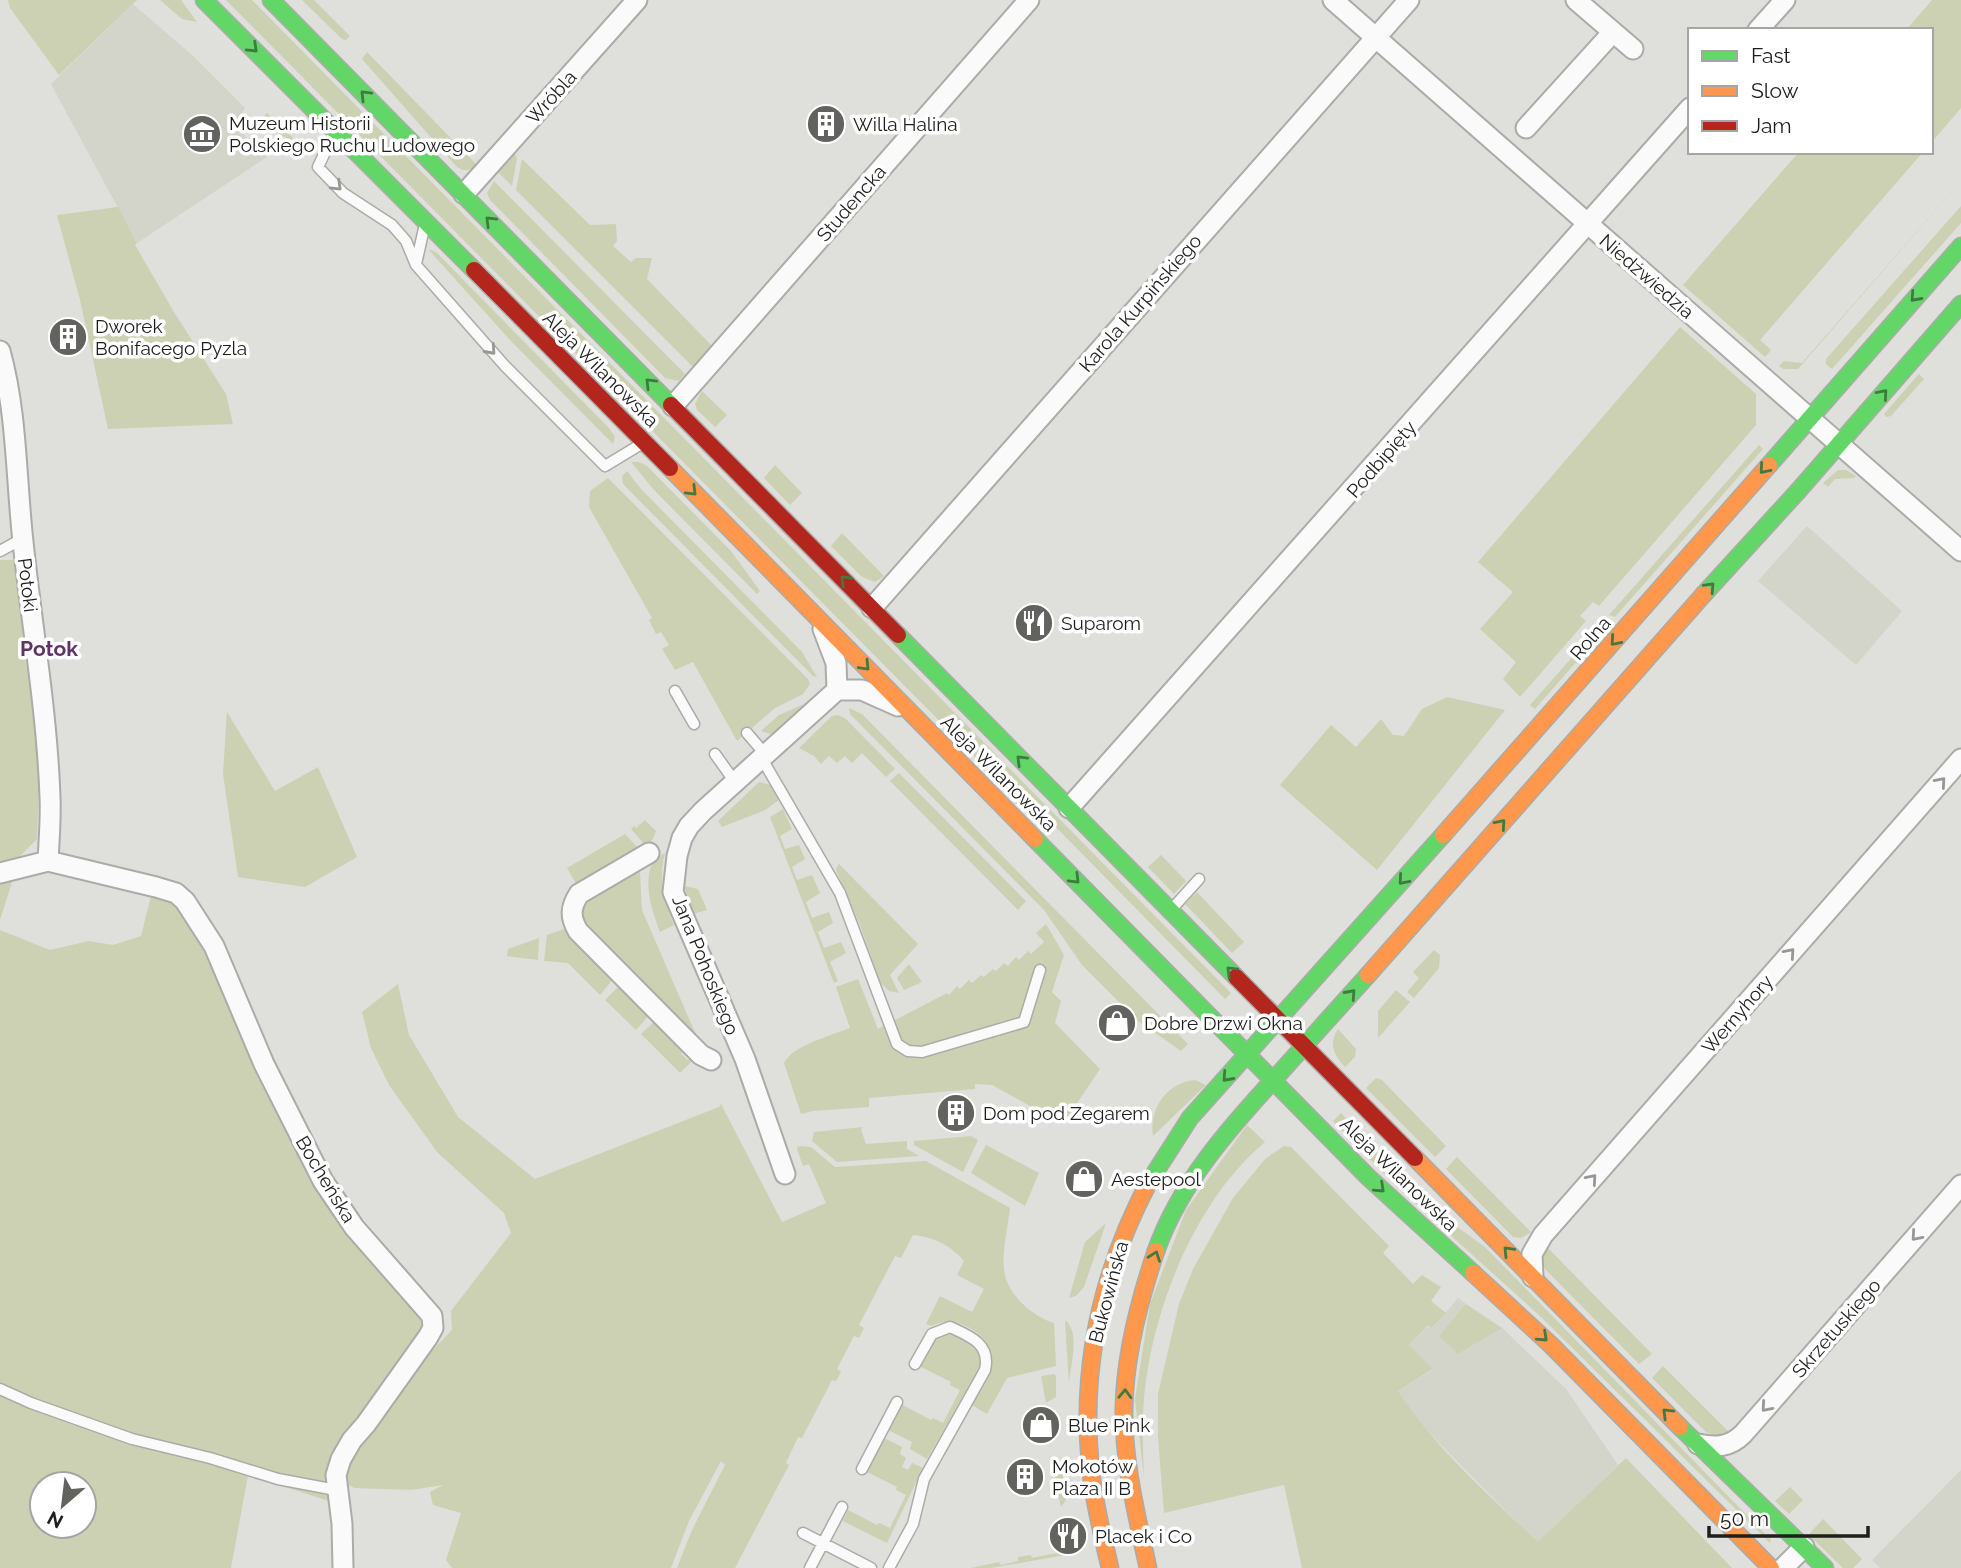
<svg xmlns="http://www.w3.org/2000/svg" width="1961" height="1568" font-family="Raleway,sans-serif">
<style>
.built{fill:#d3d4ca}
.green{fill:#cdd1b3;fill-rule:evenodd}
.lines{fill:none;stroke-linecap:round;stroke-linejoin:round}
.lane-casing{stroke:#ababa8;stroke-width:13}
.street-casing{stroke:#ababa8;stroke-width:23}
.fast-casing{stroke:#ababa8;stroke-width:19}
.slow-casing{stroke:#ababa8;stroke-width:19}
.jam-casing{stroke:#ababa8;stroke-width:19}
.lane{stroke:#fafafa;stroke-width:10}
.street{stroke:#fafafa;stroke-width:19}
.fast{stroke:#63d668;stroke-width:16}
.slow{stroke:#ff974d;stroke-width:16}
.jam{stroke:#b3261e;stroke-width:16}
.oneway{stroke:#407a42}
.oneway2{stroke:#979796}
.labels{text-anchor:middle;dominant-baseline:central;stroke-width:7;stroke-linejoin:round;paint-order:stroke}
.street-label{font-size:19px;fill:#1e1f1c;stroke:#fff}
.poi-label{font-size:19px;fill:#1e1f1c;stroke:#fff;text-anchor:start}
.neighbourhood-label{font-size:21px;font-weight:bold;fill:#613366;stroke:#fff}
</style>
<rect width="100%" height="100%" fill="#dfdfdb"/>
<path class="built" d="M133,4L193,56L245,108L234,125L267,157L137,243L51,84Z
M1807,526L1902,611L1856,665L1758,581Z
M1458,1298L1466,1304L1440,1336L1458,1354L1502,1328L1566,1389L1618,1465L1538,1543L1440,1444L1413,1415L1398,1391L1433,1370L1409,1345L1429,1325L1433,1328Z
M1961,1470V1568H1880L1872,1560Z"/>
<path class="green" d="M8,0H137L59,75L10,8Z
M160,0H181L197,22L182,19Z
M226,0H252L1231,993L1225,999L1039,810L978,760Z
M302,0H314L350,36L346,40L342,39Z
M1932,0H1961V108L1931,143V30H1906Z
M367,52L477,165C471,171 465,172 457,167L362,59Z
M267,113L293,138L291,141L272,129L253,126Z
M1799,152H1923L1760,340L1771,350L1765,357L1683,285Z
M515,154L517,159L512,186L498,172Z
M522,159L590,225L616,224L617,241L613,246L631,262L636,258H652L647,279L712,346L693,367L516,190Z
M494,181L685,374L679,381L665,378L490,200L487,193Z
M1961,181L1798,369H1783L1779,366L1784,361L1802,363Z
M1961,206V223L1832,369L1826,364V359Z
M118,207L137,243L135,245L174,312L226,394L233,424L108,429L80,300L57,215Z
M428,249L436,252L609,428L615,437L613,444L510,340Z
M1680,327L1756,394V425L1599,606L1593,602L1580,616L1586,621L1520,697L1503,679L1516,662L1480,629L1513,592L1478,562Z
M1919,374L1924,379L1891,416L1886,417L1884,414Z
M702,391L727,415L715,427L697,410L695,404Z
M1759,445L1763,449L1615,617L1609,615Z
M631,462H639L647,466L731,551L760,591L757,594L654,490Z
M775,465L802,493L790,505L764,478Z
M1838,470H1846L1856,476L1854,478L1835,479L1828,487L1823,483Z
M627,471L641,489L802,652L817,677L813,676L623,484L622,476Z
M608,478L808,679L810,684L803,694L775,708L737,741L693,662L675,670L662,649L669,645L661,632L656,634L649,620L652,618L589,507L590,491Z
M842,533L884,576L875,582L862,577L831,546Z
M0,560H19L23,643L33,710L39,780L37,839L16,860L0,864Z
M1596,630L1599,636L1535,709L1530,705Z
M1447,697L1505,710L1377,870L1280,785L1331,725L1356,747L1381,719L1393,735L1404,736L1422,709Z
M804,704L776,731L771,734L761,731L779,715Z
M849,708L862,714L1188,1044L1181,1051L1138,1021L1082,965L1044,910L850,714Z
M227,712L275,791L318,767L357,857L305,887L238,877L223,774Z
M838,715L845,718L895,769L886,777L862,753L852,763L845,756L837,763L829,756L821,764L814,756L799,748L832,716Z
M899,773L1026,901L1018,910L890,781Z
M759,782L770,785L779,800L765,810L722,827L718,821Z
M783,809L792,829L780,836L785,849L799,845L805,859L792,867L797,880L812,875L820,893L806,902L812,918L829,912L833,923L818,932L824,948L841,942L846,953L830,962L838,981L834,983L770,817Z
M645,820L656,831L650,845L646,846L631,829L634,826L636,828Z
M625,834L641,851L578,887L567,868Z
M665,853C658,880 664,901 674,925L660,932C651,908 643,884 653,860Z
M1161,855L1186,881L1174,894L1148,867Z
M839,864L918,944L890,975L899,993L889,991L880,982L860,925L838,875L836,869Z
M637,869L640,873L642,910L696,1035L694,1038L584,930L579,908L581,902Z
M14,876L0,920V881Z
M684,886L698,889L707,910L693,914Z
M152,892L175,899L203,936L258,1063L420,1314L423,1336L340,1446L324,1482L334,1485L332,1502L248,1475L231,1568H0V1394L76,1426L86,1422L0,1383V930L50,950L89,941L113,945L141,936ZM42,1484H84V1526H42Z
M1197,892L1244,942L1232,953L1185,904Z
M1046,924L1064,955L1052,992L1061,1001L1055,1023L1100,1069L1063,1124L992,1085L975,1084V1089L869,1098V1107L813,1111L801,1114L784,1063C792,1046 832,1035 850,1028L836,987L858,979L878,1029L947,993L949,995L957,986L960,989L969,980L972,983L981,975L984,977L993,969L996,971L1004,963L1008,966L1016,957L1019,960L1028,951L1031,954L1044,942L1036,933Z
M567,928L613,979L600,995L568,963L544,961L547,935Z
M539,938L538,960L507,956L508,949Z
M1434,950L1440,955L1439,968L1414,998L1407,992L1419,978L1413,972Z
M909,964L922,982L904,990L897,978Z
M398,984L409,1035L458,1117L535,1179L719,1107L721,1104L782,1222L826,1203L809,1164L803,1166L797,1149L798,1146L811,1147L835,1167L926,1161L1010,1208C1008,1227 1002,1249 1004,1269C1006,1294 1032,1316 1054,1323L1056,1366L1007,1378L987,1414L972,1405C979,1392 992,1376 992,1361C993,1334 954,1313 932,1326L926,1324L940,1296L972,1312L984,1289L957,1275L964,1261C950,1245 934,1237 913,1235L901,1258L895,1256L859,1325L864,1328L859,1338L854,1336L837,1369L841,1372L836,1381L832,1380L802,1438L798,1437L786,1463L789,1465L735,1568H677L692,1530L725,1465L721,1461L689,1521L671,1568H452L446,1560L461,1513L433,1505L430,1492L443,1485L411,1490L354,1488L345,1482L343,1477L348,1455L387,1413L426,1357L452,1330L451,1311L511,1233L504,1213L437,1152L389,1085L371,1048L362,1012Z
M620,985L650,1014L636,1030L605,1000Z
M1396,990L1410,1002L1378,1038V1011Z
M656,1020L685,1049L681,1054L688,1060L691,1058L693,1060L680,1073L641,1034Z
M1338,1029L1356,1049L1355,1057L1345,1067C1334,1055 1328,1044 1338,1029Z
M1376,1078L1382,1080L1446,1146L1435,1157L1366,1088Z
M1195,1080L1206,1085L1153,1136C1149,1109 1166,1083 1195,1080Z
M1341,1113L1446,1219L1485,1247L1771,1540L1770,1543L1540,1316L1395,1185L1333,1121Z
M1247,1125L1265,1142C1199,1197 1157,1298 1146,1381C1141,1413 1143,1445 1144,1477L1135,1399L1150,1304L1186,1210Z
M863,1127L861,1130L866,1144L907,1141V1149L919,1156L837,1162L812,1141L814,1132Z
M971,1136L978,1140L963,1172L914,1145V1141Z
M986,1145L1039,1173L1025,1206L971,1173Z
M1284,1146L1291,1147L1389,1246L1383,1253L1413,1284L1422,1275L1441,1287L1431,1301L1446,1313L1432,1328L1428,1325L1409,1345L1433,1369L1398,1391C1435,1448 1489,1495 1538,1542L1626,1458L1732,1568H1302L1284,1485L1164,1513L1158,1437V1394L1179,1304L1193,1269L1233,1198L1266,1158Z
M1457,1157L1531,1232L1521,1238L1513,1237L1446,1169Z
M1106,1223L1084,1287L1076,1296L1069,1298L1085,1242Z
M1546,1246L1652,1354L1639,1364L1546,1270L1540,1262L1541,1255Z
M1466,1304L1502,1328L1458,1354L1439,1336Z
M1065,1320C1081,1332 1070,1366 1069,1384Z
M945,1334C959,1334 975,1346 981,1359L980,1366L927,1459L910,1449L912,1442L888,1430L901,1404L931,1420L933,1418L943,1423L960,1390L950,1385L951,1382L919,1366L934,1338Z
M1663,1366L1730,1433L1722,1437L1707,1433L1652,1378Z
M1054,1374L1056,1376V1397L1046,1403L1041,1376Z
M884,1438L902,1447L900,1454L906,1458L902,1467L908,1470L912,1463L923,1468L887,1543L843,1521L848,1510L877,1525L879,1523L890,1528L906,1495L896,1490L897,1487L867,1472Z
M1052,1468L1063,1475L1066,1500L1061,1507Z
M1790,1487L1803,1500L1789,1514L1775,1501Z
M1823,1519L1862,1559L1853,1568H1843L1811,1537L1810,1533Z
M1071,1533L1073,1535L1076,1547L1071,1554L991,1568H971L999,1562L1001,1565L1018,1561V1557L1031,1555L1032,1558L1071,1550L1068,1537Z"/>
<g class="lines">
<g class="lane-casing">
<path id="lane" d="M334,133L318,167L343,193L392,225L406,241L416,265L505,366L605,466L643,443
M416,264L425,224
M0,551L22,539
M675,691L694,724
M747,733L765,754
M715,754L735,782
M761,757L840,893L897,1044L908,1051L922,1052L1024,1022L1040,970
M1171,910L1199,879
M0,1389L31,1403L132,1439L210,1458L278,1479L336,1490
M862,1469L897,1402
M803,1533L871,1568
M810,1568L842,1507
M889,1568L913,1524L924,1479L985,1370C991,1344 970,1336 950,1327L932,1334L915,1364"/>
</g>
<g class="street-casing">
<path id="street" d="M1333,0L1961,551
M1576,0L1633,49
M1758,30L1785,0
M1526,128L1613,32
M464,194L637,0
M0,351C17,412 16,478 23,542C32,627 47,712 50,797C51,818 49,840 48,861
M673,406L1029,0
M872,608L1409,0
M823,629L836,663L837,690H862L898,706
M1069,808L1690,108
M649,853L579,894C570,908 570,917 578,931L701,1055L711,1060
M0,873L48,861L156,887L176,893L185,901L214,946L264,1064L323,1181L354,1227L432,1316L433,1328L428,1337L366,1424L352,1440L341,1459L336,1475L342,1524L343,1568
M785,1174L745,1059L673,892L677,856L682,838L689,826L703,811L837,690
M1533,1277L1532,1254L1543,1235L1961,759
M1698,1444C1716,1448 1730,1447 1743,1434L1961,1185
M1783,1568L1804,1547"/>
</g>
<g class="fast-casing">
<path id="fast" d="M204,0L474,270
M271,0L671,405
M1769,465L1961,246
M1704,594L1799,490L1961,304
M898,635L1236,977
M1035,839L1368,1177L1473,1273
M1149,1182L1190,1118L1443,835
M1156,1251C1180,1183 1230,1127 1278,1075C1308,1042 1338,1008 1368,975
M1680,1427L1825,1568"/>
</g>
<g class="slow-casing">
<path id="slow" d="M670,468L1035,839
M1443,835L1769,465
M1368,975L1704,594
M1415,1158L1680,1427
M1473,1273L1551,1345L1771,1568
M1110,1568C1102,1533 1093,1498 1090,1462C1081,1364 1103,1269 1149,1182
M1148,1568C1137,1516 1123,1462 1124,1408C1125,1354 1139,1301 1156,1251"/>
</g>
<g class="jam-casing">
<path id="jam" d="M474,270L670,468
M671,405L898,635
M1236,977L1415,1158"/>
</g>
<use href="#lane" class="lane"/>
<use href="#street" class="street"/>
<use href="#fast" class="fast"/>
<use href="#slow" class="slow"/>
<use href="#jam" class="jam"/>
</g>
<defs><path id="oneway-chevron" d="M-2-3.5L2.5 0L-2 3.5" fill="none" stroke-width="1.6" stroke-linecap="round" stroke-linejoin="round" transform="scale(1.75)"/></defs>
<g class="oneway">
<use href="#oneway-chevron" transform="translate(253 48) rotate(44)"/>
<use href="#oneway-chevron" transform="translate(365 95) rotate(-135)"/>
<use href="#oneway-chevron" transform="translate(490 221) rotate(-135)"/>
<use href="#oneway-chevron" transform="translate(1915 297) rotate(132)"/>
<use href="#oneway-chevron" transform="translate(650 383) rotate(-135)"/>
<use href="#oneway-chevron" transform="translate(1883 394) rotate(-49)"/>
<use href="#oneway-chevron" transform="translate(1764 469) rotate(131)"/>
<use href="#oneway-chevron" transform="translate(692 491) rotate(45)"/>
<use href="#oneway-chevron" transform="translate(845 580) rotate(-135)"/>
<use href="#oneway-chevron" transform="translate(1710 587) rotate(-47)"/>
<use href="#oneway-chevron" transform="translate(1615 641) rotate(131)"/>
<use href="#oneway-chevron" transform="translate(865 666) rotate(46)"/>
<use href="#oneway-chevron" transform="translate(1021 760) rotate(-135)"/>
<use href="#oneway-chevron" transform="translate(1501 824) rotate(-49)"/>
<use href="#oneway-chevron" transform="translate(1075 879) rotate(45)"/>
<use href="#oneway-chevron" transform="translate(1403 880) rotate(131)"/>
<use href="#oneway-chevron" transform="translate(1231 971) rotate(-135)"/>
<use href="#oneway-chevron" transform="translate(1351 994) rotate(-48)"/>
<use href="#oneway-chevron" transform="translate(1227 1077) rotate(132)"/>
<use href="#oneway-chevron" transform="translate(1380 1188) rotate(43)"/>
<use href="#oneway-chevron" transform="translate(1508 1251) rotate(-134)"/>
<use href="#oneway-chevron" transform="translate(1155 1256) rotate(-70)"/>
<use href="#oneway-chevron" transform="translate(1543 1337) rotate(43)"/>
<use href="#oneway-chevron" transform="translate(1125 1394) rotate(-88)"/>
<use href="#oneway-chevron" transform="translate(1667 1413) rotate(-135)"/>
</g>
<g class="oneway2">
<use href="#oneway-chevron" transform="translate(337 186) rotate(44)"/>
<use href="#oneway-chevron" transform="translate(491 350) rotate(48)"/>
<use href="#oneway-chevron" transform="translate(1941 782) rotate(-49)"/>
<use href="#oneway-chevron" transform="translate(1790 953) rotate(-49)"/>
<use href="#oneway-chevron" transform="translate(1592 1179) rotate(-49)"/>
<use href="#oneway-chevron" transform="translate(1916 1236) rotate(131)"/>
<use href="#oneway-chevron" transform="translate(1766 1407) rotate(131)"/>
</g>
<defs>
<g id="building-disc" transform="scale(2.0125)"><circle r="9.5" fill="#62625f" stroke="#fff"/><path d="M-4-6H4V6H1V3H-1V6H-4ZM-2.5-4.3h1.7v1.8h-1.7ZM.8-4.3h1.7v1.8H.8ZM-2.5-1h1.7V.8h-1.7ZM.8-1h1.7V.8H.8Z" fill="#fff"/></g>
<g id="museum-disc" transform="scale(2.0125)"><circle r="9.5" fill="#62625f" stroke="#fff"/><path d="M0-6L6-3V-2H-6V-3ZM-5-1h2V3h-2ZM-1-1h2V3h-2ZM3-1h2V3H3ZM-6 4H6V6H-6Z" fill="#fff"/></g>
<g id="restaurant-disc" transform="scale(2.0125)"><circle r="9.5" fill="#62625f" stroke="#fff"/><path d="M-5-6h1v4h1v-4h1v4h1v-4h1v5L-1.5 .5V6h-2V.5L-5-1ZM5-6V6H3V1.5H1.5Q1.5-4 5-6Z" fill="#fff"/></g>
<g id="shop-disc" transform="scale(2.0125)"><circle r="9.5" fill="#62625f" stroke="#fff"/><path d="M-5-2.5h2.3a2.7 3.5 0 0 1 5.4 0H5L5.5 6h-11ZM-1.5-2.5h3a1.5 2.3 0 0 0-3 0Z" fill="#fff"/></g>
</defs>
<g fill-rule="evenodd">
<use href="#building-disc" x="826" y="124"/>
<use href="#museum-disc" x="202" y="134"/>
<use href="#building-disc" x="68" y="337"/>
<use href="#restaurant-disc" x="1034" y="623"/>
<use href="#shop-disc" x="1117" y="1023"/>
<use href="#building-disc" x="956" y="1113"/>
<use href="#shop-disc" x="1084" y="1179"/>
<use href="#shop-disc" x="1041" y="1425"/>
<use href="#building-disc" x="1025" y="1477"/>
<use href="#restaurant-disc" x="1068" y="1536"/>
</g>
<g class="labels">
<g class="street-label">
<text transform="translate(551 97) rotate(-48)">Wróbla</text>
<text transform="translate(851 203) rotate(-49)">Studencka</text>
<text transform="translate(1647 276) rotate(41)">Niedźwiedzia</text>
<text transform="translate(1140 303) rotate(-49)">Karola Kurpińskiego</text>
<text transform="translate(601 369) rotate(45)">Aleja Wilanowska</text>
<text transform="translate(1381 459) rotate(-49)">Podbipięty</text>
<text transform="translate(28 585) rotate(83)">Potoki</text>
<text transform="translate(1590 638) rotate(-49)">Rolna</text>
<text transform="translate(999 773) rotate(45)">Aleja Wilanowska</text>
<text transform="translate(706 965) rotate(68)">Jana Pohoskiego</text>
<text transform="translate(1737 1014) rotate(-49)">Wernyhory</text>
<text transform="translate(1399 1174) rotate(44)">Aleja Wilanowska</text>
<text transform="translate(326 1179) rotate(59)">Bocheńska</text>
<text transform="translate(1108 1292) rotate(-75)">Bukowińska</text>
<text transform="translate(1836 1328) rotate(-49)">Skrzetuskiego</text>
</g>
<g class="poi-label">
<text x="229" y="123">Muzeum Historii<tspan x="229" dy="22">Polskiego Ruchu Ludowego</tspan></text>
<text x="853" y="124">Willa Halina</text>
<text x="95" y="326">Dworek<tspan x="95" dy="22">Bonifacego Pyzla</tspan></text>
<text x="1061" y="623">Suparom</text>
<text x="1144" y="1023">Dobre Drzwi Okna</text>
<text x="983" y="1113">Dom pod Zegarem</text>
<text x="1111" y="1179">Aestepool</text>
<text x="1068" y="1425">Blue Pink</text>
<text x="1052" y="1466">Mokotów<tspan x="1052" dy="22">Plaza II B</tspan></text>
<text x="1095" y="1536">Placek i Co</text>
</g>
<g class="neighbourhood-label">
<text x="49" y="648">Potok</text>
</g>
</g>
<rect x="1688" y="28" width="245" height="126" fill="#ffffff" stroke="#a5a5a4" stroke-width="2"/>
<rect x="1702" y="51" width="35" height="10" fill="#63d668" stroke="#a5a5a4" stroke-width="2"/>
<text x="1751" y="63" font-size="21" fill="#1e1f1c">Fast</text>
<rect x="1702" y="86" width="35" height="10" fill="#ff974d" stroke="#a5a5a4" stroke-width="2"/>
<text x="1751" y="98" font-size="21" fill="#1e1f1c">Slow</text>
<rect x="1702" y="121" width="35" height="10" fill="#b3261e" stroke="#a5a5a4" stroke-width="2"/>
<text x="1751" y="133" font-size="21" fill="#1e1f1c">Jam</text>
<g transform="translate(63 1505) rotate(208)"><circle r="33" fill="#ffffff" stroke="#a5a5a4" stroke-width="2"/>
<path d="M0-5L12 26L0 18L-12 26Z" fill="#62625f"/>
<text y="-10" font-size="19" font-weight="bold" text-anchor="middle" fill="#1e1f1c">N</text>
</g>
<path d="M1709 1526v10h159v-10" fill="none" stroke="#1e1f1c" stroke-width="3.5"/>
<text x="1720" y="1526" font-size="21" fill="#1e1f1c" stroke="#ffffff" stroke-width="5" paint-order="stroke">50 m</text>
</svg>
